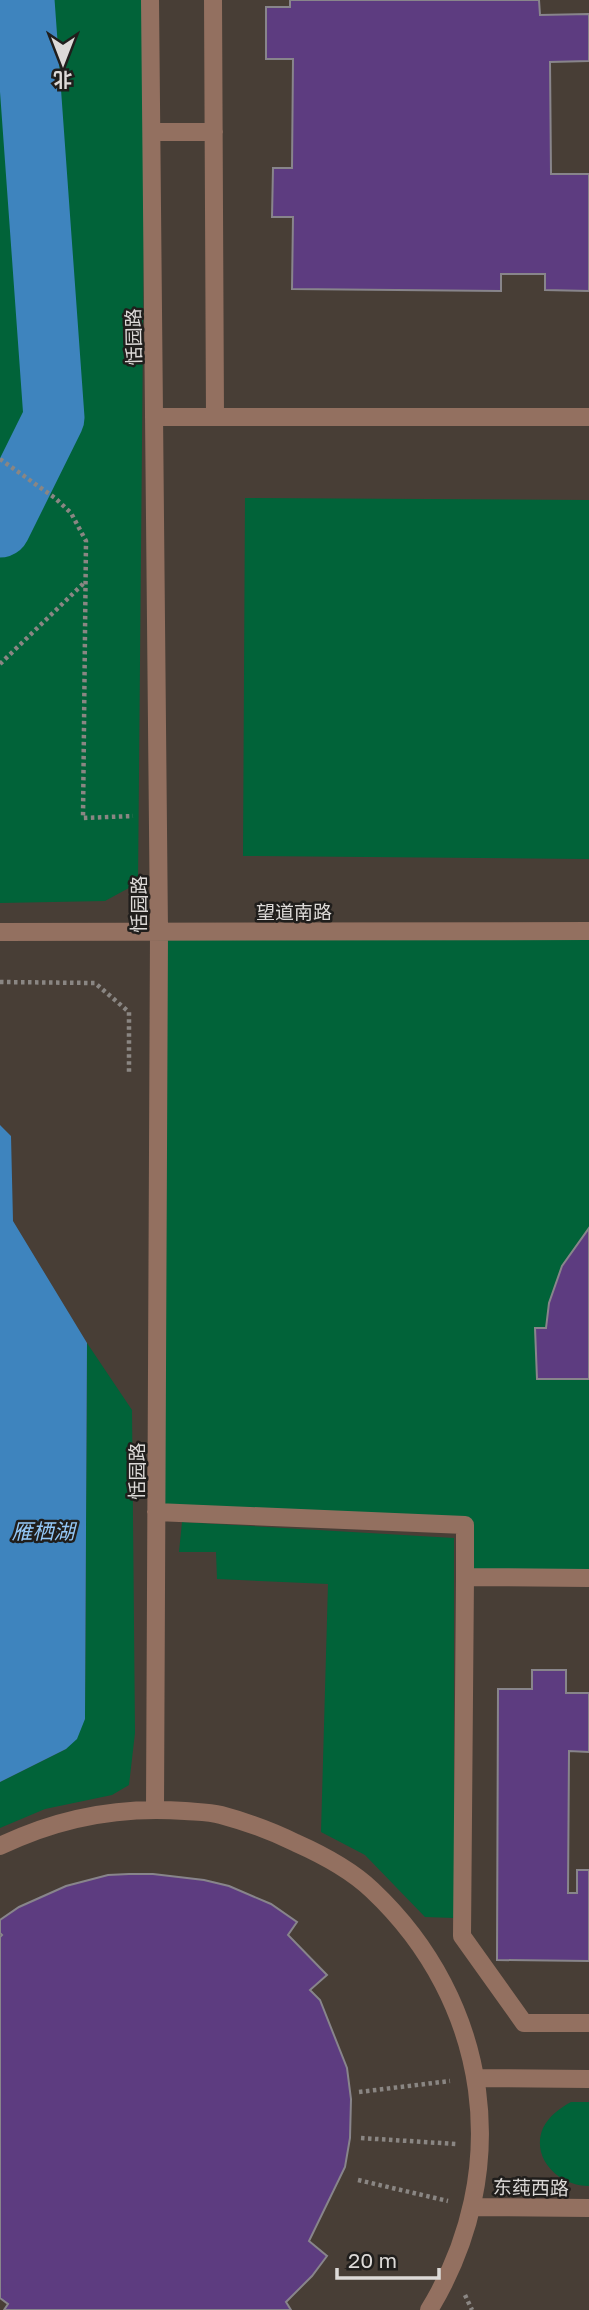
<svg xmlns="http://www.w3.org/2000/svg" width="589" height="2310" font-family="'Golos Text','Noto Sans SC',sans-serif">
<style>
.built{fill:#483e36}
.green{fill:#016339}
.water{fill:#3e84be}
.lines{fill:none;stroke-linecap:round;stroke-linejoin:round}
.river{stroke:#3e84be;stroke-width:61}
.building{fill:#5d3c80;stroke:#88858b;stroke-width:2}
.path{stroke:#8a8683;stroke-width:4.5;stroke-dasharray:3.5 3.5;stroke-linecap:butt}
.minor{stroke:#937060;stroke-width:18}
.labels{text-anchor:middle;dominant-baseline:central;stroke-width:5;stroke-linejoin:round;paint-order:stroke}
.street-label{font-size:19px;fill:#dddad8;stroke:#201e1c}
.water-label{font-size:21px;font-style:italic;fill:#94c8f7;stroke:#201e1c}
</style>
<rect width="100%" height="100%" fill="#3b3632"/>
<path class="built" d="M0,0H589V2310H0Z"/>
<path class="green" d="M0,0H146L138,883L105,901L0,903Z
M245,498L589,500V859L243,856Z
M589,931V1578L465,1577V1526L156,1512L159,932Z
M87,1343L132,1410L135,1733L129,1785L112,1795L45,1809L0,1828V1782L66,1749L85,1719Z
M182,1522L454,1538V1918L425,1917L365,1855L321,1832L328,1584L217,1579L216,1552H179Z
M571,2102H589V2186C560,2186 530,2159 543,2128C549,2116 560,2108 571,2102Z"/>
<path class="water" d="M0,1125L11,1136L13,1221L87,1343L85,1719L77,1739L66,1749L0,1782Z"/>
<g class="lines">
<path class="river" d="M0,527L54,418L24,0"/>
</g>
<path class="building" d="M290,0H539L540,15L589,14V61L550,62L551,174H589V291L545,290V274H501V291L292,289L293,217H272L273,168H292L293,59H266V7H290Z
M589,1228V1379H537L535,1328H546L549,1303L562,1266Z
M532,1670H566V1693H589V1752L569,1751L568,1893H577V1870H589V1961L497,1960L498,1689H532Z
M129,1874H153L204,1880L229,1886L271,1904L297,1922L288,1935L327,1975L310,1990L320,2000L347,2068L351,2099L350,2138L345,2167L309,2241L327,2256L312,2276L286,2302L291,2310H4L8,2304L0,2298V1937L2,1935L0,1933V1920L19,1907L66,1886L108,1875Z"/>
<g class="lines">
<path class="path" d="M0,459L55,498L71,513L86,541L83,818L133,816
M0,664L85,582
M0,982L95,983L129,1012V1075
M359,2092L450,2081
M361,2138L456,2144
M358,2180L448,2201
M465,2295L472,2310"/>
<path class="minor" d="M150,0L159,932L155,1809
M213,0L215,417
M152,132H214
M154,417H589
M0,932L589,931
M156,1512L465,1525V1577
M589,1578L465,1577L462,1936L524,2023H589
M0,1846C58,1818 120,1806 185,1811C197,1812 210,1812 221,1815C247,1822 272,1831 296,1843C323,1855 350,1869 372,1890C491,2002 514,2171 429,2310
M475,2078L589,2079
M473,2207L589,2208"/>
</g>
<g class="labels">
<g class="street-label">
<text transform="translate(133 337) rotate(-91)">恬园路</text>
<text transform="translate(138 904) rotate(-90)">恬园路</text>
<text x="294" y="911">望道南路</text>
<text transform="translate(136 1471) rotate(-90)">恬园路</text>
<text transform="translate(531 2187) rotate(1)">东莼西路</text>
</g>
<g class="water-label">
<text x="43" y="1531">雁栖湖</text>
</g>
</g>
<g transform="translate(63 63) rotate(180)" stroke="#201e1c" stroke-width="5" paint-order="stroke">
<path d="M0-5L12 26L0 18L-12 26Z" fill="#dddad8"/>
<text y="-10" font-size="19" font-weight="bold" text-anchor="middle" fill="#dddad8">北</text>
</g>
<path d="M337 2268v10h102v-10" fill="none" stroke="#dddad8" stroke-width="3.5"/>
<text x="348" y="2268" font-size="21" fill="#dddad8" stroke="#201e1c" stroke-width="5" paint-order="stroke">20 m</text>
</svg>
